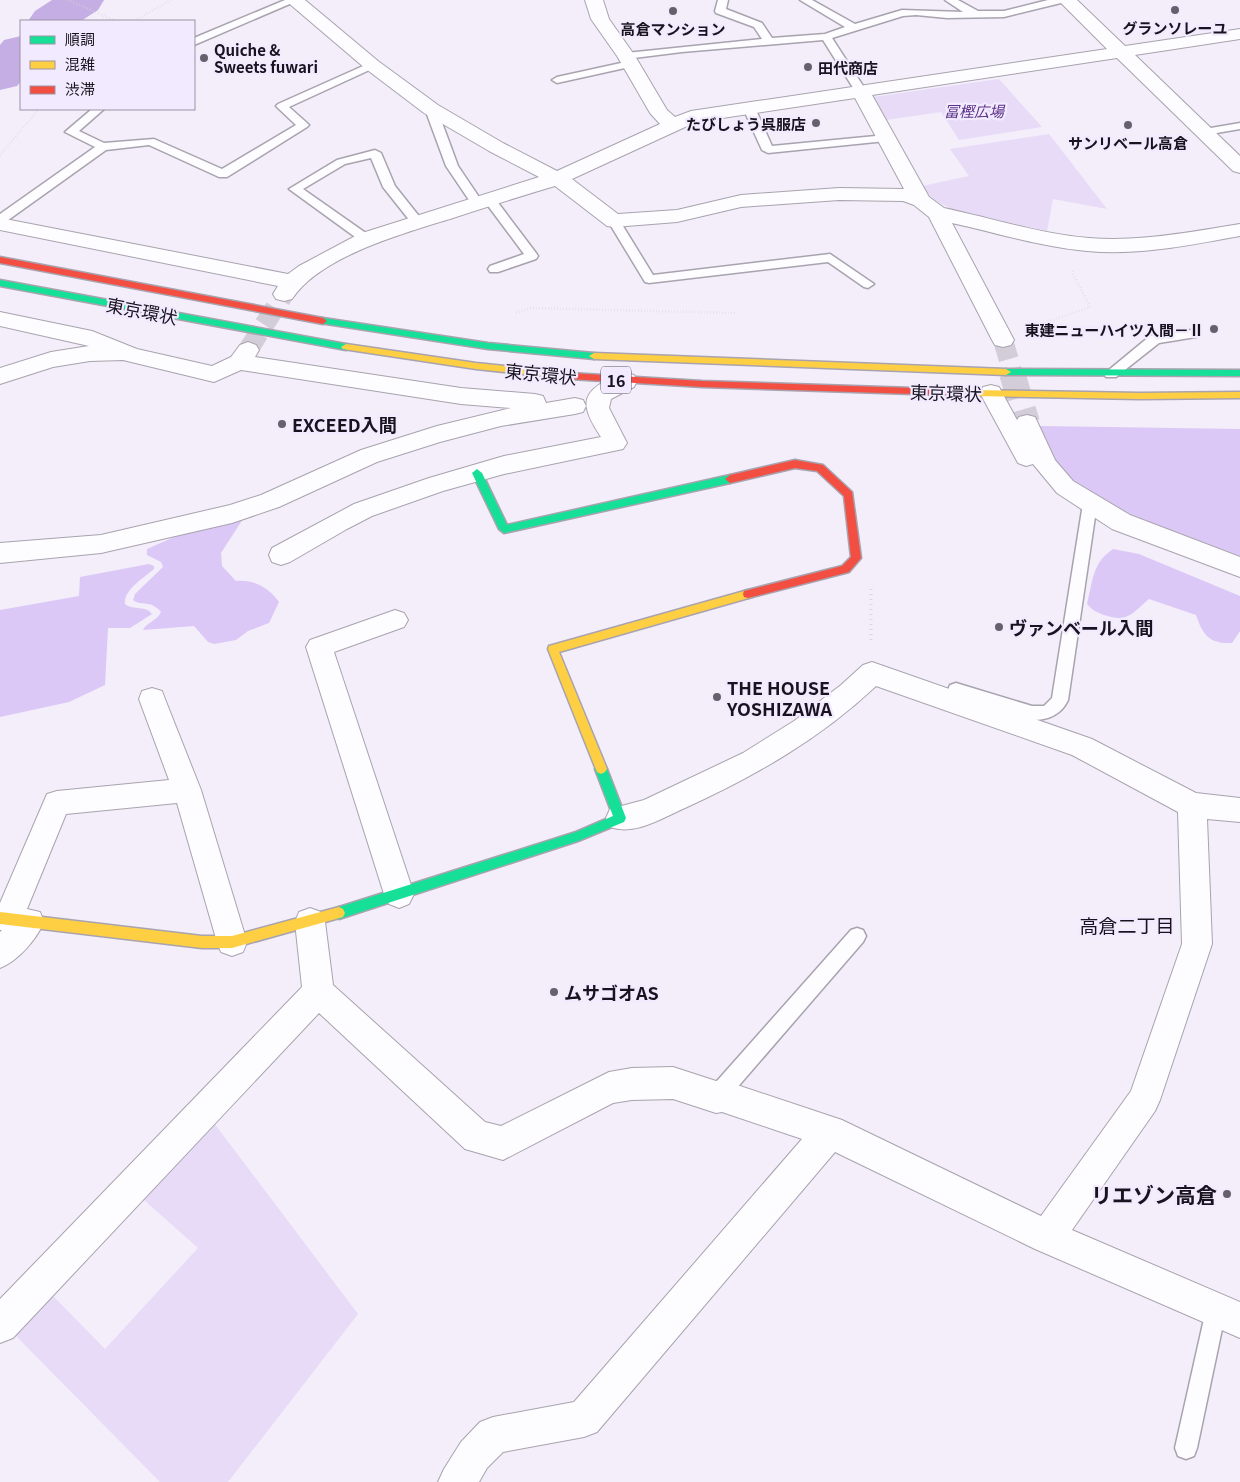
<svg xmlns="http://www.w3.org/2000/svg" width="1240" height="1482" font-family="Georgia,'Noto Sans JP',serif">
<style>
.green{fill:#e7dbf8}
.forest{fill:#dbc8f6}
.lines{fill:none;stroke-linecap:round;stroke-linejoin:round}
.river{fill:#c4aee4;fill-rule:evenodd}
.street-tunnel-far1{stroke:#d2cdd9;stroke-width:20;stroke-dasharray:20 10;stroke-linecap:butt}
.street-tunnel{stroke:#d2cdd9;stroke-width:26;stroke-dasharray:26 12;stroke-linecap:butt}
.lane-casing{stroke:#a8a3ae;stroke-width:3}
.street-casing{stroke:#a8a3ae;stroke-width:2}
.fast-casing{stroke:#a8a3ae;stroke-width:3}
.slow-casing{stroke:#a8a3ae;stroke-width:3}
.jam-casing{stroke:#a8a3ae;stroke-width:3}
.path-far1{stroke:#d9d7db;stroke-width:2.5;stroke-dasharray:0.5 2.5;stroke-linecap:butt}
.path{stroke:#d9d7db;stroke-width:3;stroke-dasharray:1 4;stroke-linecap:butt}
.lane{fill:#fdfcfe;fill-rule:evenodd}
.street{fill:#fdfcfe;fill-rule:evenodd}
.fast{fill:#16e098;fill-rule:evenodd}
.slow{fill:#ffcf43;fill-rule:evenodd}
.jam{fill:#f24e42;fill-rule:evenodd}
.poi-dot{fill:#65606b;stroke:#f2eafe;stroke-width:2}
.labels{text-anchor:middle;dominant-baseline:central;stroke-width:4.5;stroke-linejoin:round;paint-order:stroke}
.far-poi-label{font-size:15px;font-weight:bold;fill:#18131e;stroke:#f2eafe}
.far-park-label{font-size:15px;font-style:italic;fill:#5b3187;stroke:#f2eafe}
.shield{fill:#f2eafe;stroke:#595461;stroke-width:1}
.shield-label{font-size:16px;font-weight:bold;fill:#18131e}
.street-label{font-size:18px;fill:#18131e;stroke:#f2eafe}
.poi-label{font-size:18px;font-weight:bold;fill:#18131e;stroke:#f2eafe;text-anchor:start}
.neighbourhood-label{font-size:19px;fill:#18131e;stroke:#f2eafe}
.near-poi-label{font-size:21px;font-weight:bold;fill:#18131e;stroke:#f2eafe;text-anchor:end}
</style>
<rect width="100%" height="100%" fill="#f3eefa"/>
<path class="green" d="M999,79L1042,127L959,140L941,112L886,120L873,97Z
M1049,134L1107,209L1053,199L1047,231L954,210L934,200L922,186L969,176L950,149Z
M214,1123L358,1314L228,1482H160L16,1336L53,1296L105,1349L198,1248L143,1199Z"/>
<path class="forest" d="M1039,426L1240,429V559L1116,508L1080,490L1059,470Z
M243,519L221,553L222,566L236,581C254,579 269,588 279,602L269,623L248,631L236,640L214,644L208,642L194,626L143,630C147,622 157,621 161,612C150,599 142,607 133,600L135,594L163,567L161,562L147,555V549L181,534Z
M1113,549L1139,554L1240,596V631L1232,643C1209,644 1203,635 1196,615L1149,599C1131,614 1128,623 1104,615C1096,612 1092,610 1087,604C1093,581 1092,563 1113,549Z
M149,564L154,566V569C145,577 123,590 125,604C134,611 146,605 152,614L130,628H108L105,685L69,702L0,717V610L79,596L80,577Z"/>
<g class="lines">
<path class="river" d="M52,0H104L98,10L81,21H28L35,11Z
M21,36V81L17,86L0,90V45L4,40Z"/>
<path class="street-tunnel-far1" d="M1003,340L1013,374
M248,350L284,294"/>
<path class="street-tunnel" d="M1012,373L1027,423"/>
<g class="lane-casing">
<path id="lane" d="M285,0H299L194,45V38Z
M718,0H728L726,9L762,23L772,38L825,34L845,27L800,0H812L855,24L902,10L963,12L945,0H958L978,11H1004L1048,0H1066L1065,2L1004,17L947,18L916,15L903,16L832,38L867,92L861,95L857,94L823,40L682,52L626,59L621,56L626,53L762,39L754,27L716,13L715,11Z
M630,61L634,62L635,64L634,66L557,83L552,80L557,77Z
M372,62L377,65L376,67L289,107L307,123L309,125L307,127L227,177H219L149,145L106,150L4,223L0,224V214L95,147L65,132L92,109H104L79,131L104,143L154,139L222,169L296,125L278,108L276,106L278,104Z
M749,105L755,108L772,146L886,135L892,138L886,141L768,153L762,150L743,108Z
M431,106L437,109L458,166L483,203L481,206H473L446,166L425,109Z
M1240,123V129L1205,135L1199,132L1205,129Z
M375,150L381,153L395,186L422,220L424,223L422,226H414L383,187L371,158L345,164L303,189L370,236L372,239L370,242H362L289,189L337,160Z
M489,195L493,196L536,253L538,256L536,259L498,272H490L488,269L490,266L524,254L483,199Z
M614,217L618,218L653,275L830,254L874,284L868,288L864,287L828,262L649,283L645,282L608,221Z
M1191,330L1196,331L1197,334L1196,337L1159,343L1116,377H1106L1104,374L1150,336Z
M1089,505L1094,506L1096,510L1068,700C1061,715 1048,720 1032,720L950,695L948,690L950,685L956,683L1032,706H1044L1052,698L1082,510L1084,506Z
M857,928L863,930L866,936L863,942L723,1104L716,1107L709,1104L706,1097L709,1090L851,930Z
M1216,1300L1223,1303L1226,1310L1197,1448L1194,1456L1186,1459L1178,1456L1175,1448L1206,1310L1209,1303Z"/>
</g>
<g class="street-casing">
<path id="street" d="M285,0H305L378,61L438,105L503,143L557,171L660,124L650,113L617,56L591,19L585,0H603L609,19L635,56L667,110L675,117L691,111L1107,49L1058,0H1077L1125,46L1240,29V39L1135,55L1240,156V173L1233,171L1117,58L872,95L929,197L944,208C991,218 1040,234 1089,238C1140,242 1190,232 1240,224V236C1190,245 1138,256 1087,251C1042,247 997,233 952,223L1014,340L1011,345L1003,347L995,345L992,340L929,217L914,205L903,201L839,200L741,207L677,222L614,227L607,226L555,186C521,196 487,207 453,218C405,233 320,256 292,299L284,301L276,299L273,294L278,286L0,230V218L288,274L299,266L359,234L539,177L489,151L424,113L366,69ZM855,98L904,189L839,188L741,195L677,210L618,214L572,179L696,122Z
M0,312L92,331L137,349L212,366L231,357L240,345L248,342L256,345L259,350L255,357L461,388L535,394L543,396L546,403L575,398L583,400L586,406L583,412L575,414L501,426L440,442L377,462L279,507L232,523L101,553L0,563V543L101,535L230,505L261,495L361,450L437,426L511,408L461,404L241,370L214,382L123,360L90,361L53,367L0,384V368L51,352L89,346L0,326Z
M626,373L634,375L637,381L634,387L611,399L609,408L627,443L623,449L504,474L443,491L372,516L347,529L290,562L281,565L272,562L269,555L272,548L354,504L429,478L504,456L601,437C596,429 589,419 587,409C582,388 610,378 626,373Z
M991,385L999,387L1017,420L1019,417L1027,415L1035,417L1055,460L1073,481L1130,515L1240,557V577L1112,529L1057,493L1033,464L1026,466L1018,463L980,393L983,387Z
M395,610L404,613L408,620L404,627L334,652L414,894L409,904L399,908L389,904L384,894L306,647L310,640Z
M872,662L1092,739L1196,793L1240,798V822L1207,819L1212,944L1160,1100L1155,1111L1072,1230L1240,1302V1338L1035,1249L835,1152L597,1432L584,1437L503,1452L487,1468L479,1482H438L444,1469L461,1442L480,1422L493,1417L574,1402L802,1139L722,1112L716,1113L673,1099L632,1100L613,1103L503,1160L465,1149L319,1013L13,1338L0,1343V1299L302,987L295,922L299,912L310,908L321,912L325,922L333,985L485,1122L501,1126L609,1072L632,1068L673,1067L716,1081L722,1080L842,1120L1041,1216L1131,1091L1182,944L1178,812L1072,755L876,686C820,739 755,776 685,808C662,818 635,836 610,827L606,818L610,809L644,800L743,753L794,721L841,685L863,665Z
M152,688L162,691L165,699L201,790L247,942L243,952L232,956L221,952L217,942L177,803L66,814L27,909L40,912L44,922C36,940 18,961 0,968V932L2,930H0V903L47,794L57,791L169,780L139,699L142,691Z"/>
</g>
<g class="fast-casing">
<path id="fast" d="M0,280L346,344L351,347L346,350L0,286Z
M323,318L488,343L594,353L599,356L594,359L488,349L320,323L319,321Z
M1006,369L1240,370V376L1006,375L1001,372Z
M477,469L482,473L507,525L730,475L735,479L730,483L504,533L499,529L472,473Z
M601,764L605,766L607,769L626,818L624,822L578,841L339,919L335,917L333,913L335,909L339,907L576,832L613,816L595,769L597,766Z"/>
</g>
<g class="slow-casing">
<path id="slow" d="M346,344L476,363L570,373L575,376L570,379L476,369L343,349L341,347Z
M594,353L1006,369L1011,372L1006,375L594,359L589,356Z
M973,390L1140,393L1240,392V398L1140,399L973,396L968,393Z
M748,590L752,591L753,594L752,597L559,652L607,769L605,772L601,774L597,772L548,649L549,646Z
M339,907L343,909L345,913L343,917L232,948H202L0,924V912L202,936H232Z"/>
</g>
<g class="jam-casing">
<path id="jam" d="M0,257L323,318L327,321L323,324L0,263Z
M570,373L702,381L973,390L978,393L973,396L702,387L570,379L565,376Z
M795,460L823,465L852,492L861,558L849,572L748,598L744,597L743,594L744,591L842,566L851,557L844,496L817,471L795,468L730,483L725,479L730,475Z"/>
</g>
<path class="path-far1" d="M68,0L116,21
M134,21L171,0
M0,155L39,109
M516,313L531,308L736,313
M1031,328L1090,307L1071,270"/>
<path class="path" d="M871,589V642"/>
<use href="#lane" class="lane"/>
<use href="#street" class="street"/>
<use href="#fast" class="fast"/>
<use href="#slow" class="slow"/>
<use href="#jam" class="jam"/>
</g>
<g class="poi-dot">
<circle cx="1175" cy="10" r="5"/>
<circle cx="673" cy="11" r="5"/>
<circle cx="204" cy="58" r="5"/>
<circle cx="808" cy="67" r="5"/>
<circle cx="816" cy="123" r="5"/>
<circle cx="1128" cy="125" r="5"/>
<circle cx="1214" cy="329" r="5"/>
<circle cx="282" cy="424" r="5"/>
<circle cx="999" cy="627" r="5"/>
<circle cx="717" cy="697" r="5"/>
<circle cx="554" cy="992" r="5"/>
<circle cx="1227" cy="1194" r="5"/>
</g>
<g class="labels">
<g class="far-poi-label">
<text x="1175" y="27">グランソレーユ</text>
<text x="673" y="28">高倉マンション</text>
<text x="214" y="49" text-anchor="start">Quiche &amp;<tspan x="214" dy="17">Sweets fuwari</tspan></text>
<text x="818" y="67" text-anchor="start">田代商店</text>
<text x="806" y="123" text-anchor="end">たびしょう呉服店</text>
<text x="1128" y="142">サンリベール高倉</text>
<text x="1204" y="329" text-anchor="end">東建ニューハイツ入間－Ⅱ</text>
</g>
<g class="far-park-label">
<text x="974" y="110">冨樫広場</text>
</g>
<rect class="shield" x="601" y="366.5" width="30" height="27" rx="4"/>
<g class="shield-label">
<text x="616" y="380">16</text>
</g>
<g class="street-label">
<text transform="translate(142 310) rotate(11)">東京環状</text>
<text transform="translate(541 373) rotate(6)">東京環状</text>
<text transform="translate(946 392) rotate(2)">東京環状</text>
</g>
<g class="poi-label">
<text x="292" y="424">EXCEED入間</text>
<text x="1009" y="627">ヴァンベール入間</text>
<text x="727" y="687">THE HOUSE<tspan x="727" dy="21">YOSHIZAWA</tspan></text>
<text x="564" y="992">ムサゴオAS</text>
</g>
<g class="neighbourhood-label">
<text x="1127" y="924">高倉二丁目</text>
</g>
<g class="near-poi-label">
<text x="1217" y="1194">リエゾン高倉</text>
</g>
</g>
<rect x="20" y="20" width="175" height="90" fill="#f2eafe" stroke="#9b94a4"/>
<rect x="30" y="36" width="25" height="8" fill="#16e098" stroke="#9b94a4"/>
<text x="65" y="45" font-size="15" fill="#18131e">順調</text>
<rect x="30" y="61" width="25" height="8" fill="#ffcf43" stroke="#9b94a4"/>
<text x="65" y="70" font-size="15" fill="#18131e">混雑</text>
<rect x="30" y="86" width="25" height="8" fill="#f24e42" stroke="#9b94a4"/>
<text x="65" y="95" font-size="15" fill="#18131e">渋滞</text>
</svg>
